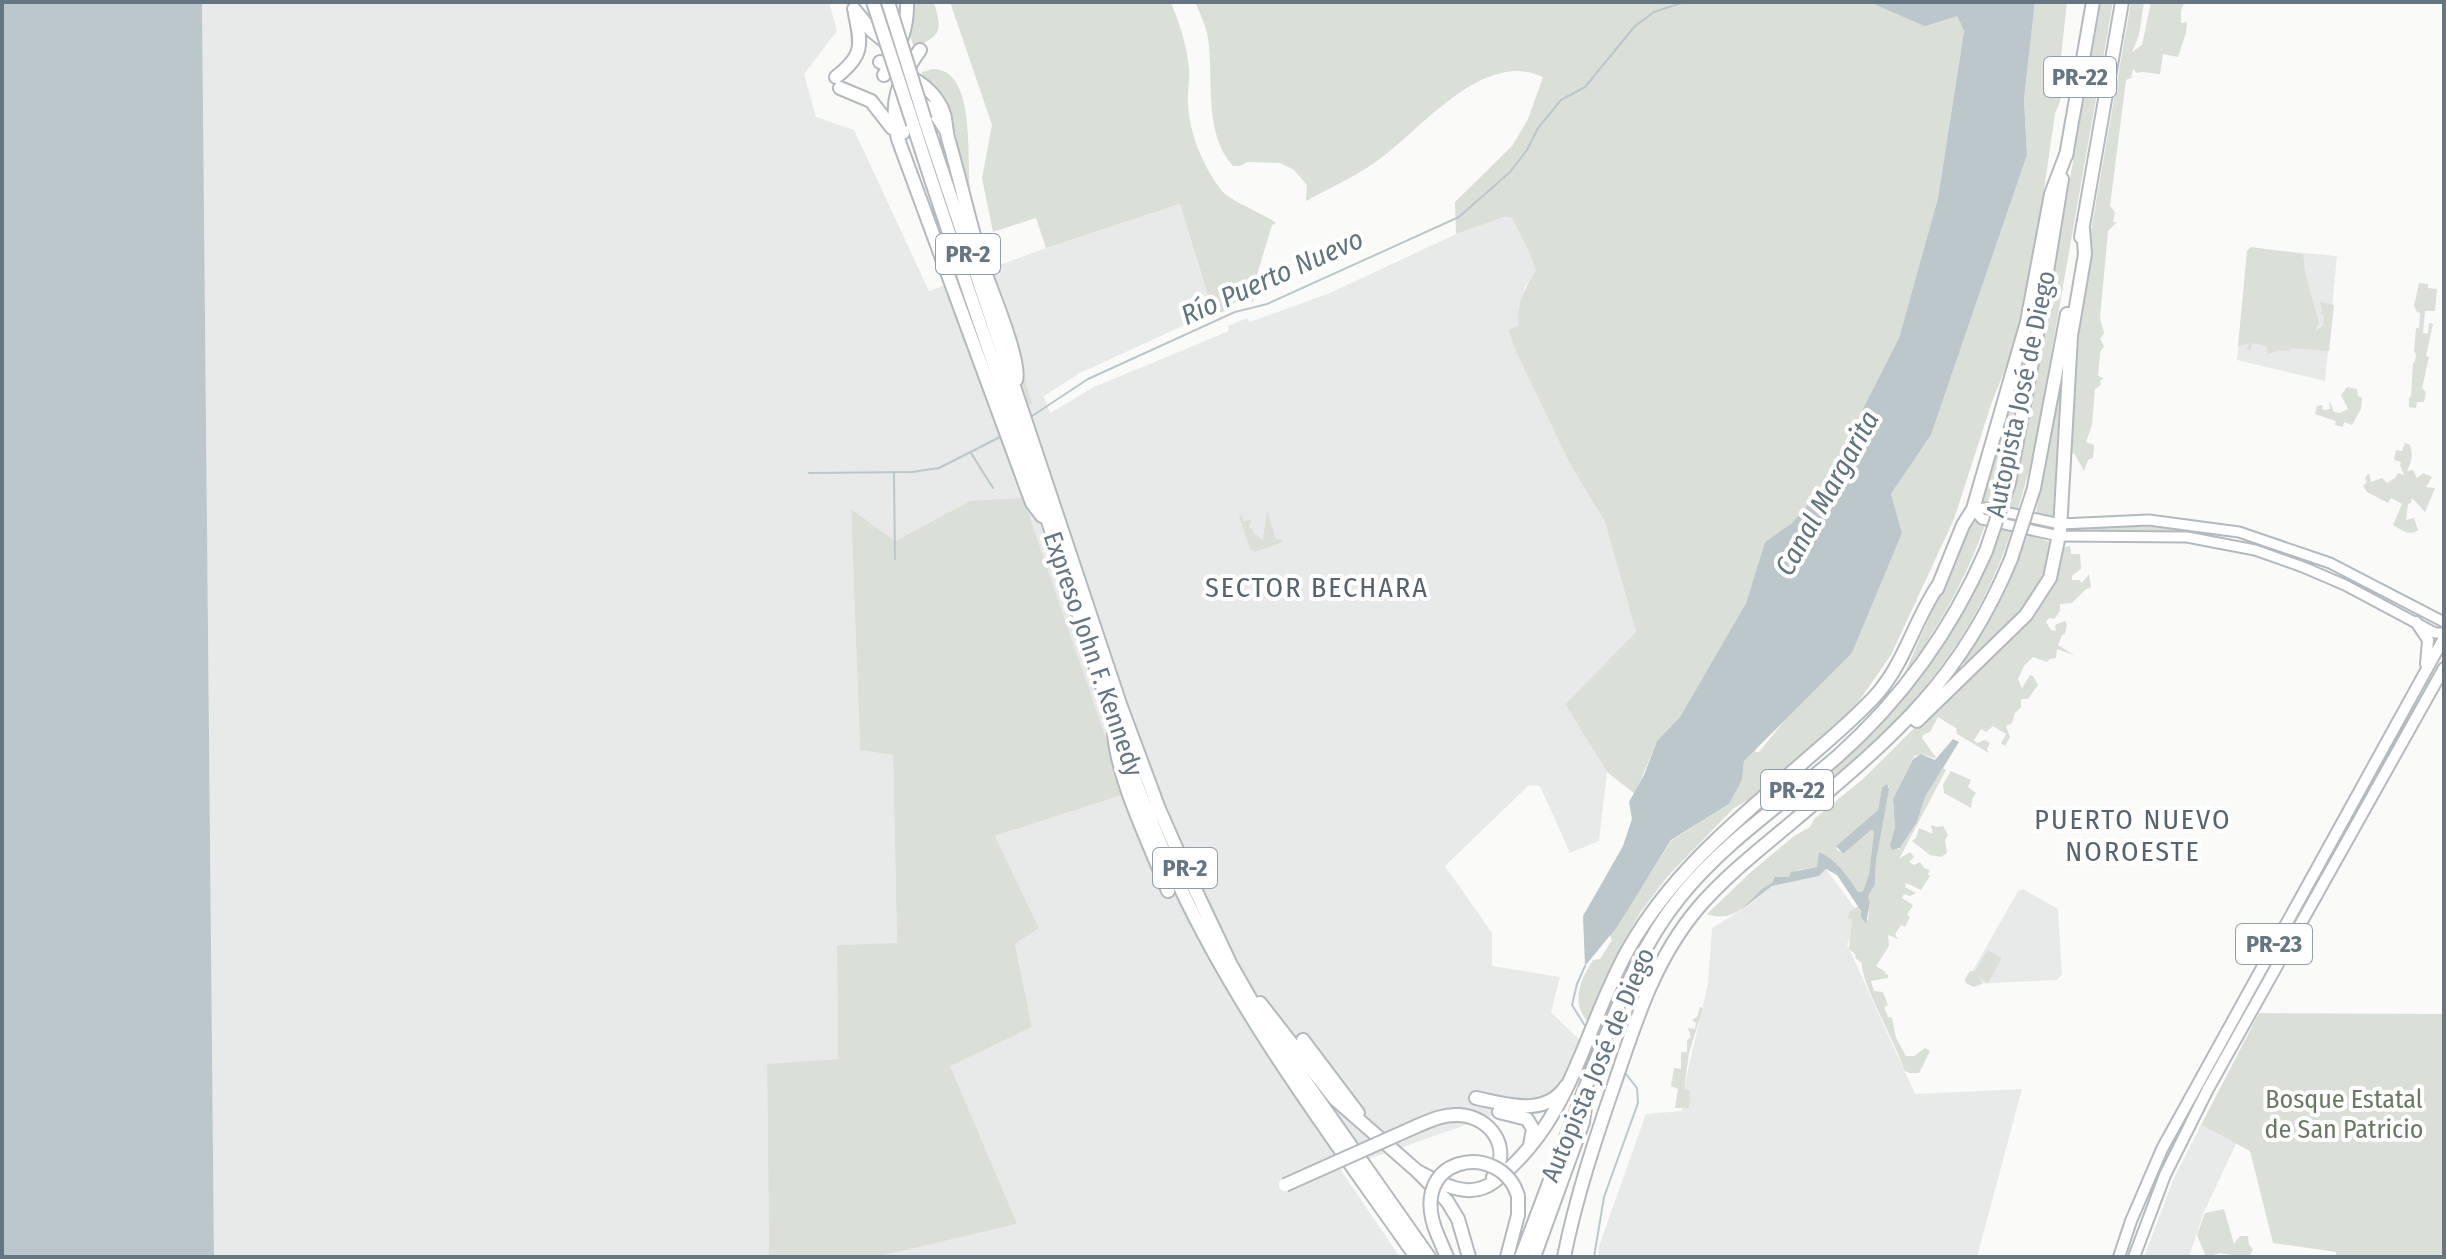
<svg xmlns="http://www.w3.org/2000/svg" width="2446" height="1259" font-family="'Fira Sans Condensed',sans-serif">
<style>
.built{fill:#e8e9e9}
.green{fill:#dadfd7}
.water{fill:#bbc7cb}
.lines{fill:none;stroke-linecap:round;stroke-linejoin:round}
.stream{stroke:#bbc7cb;stroke-width:2}
.secondary-casing{stroke:#b3babf;stroke-width:13}
.primary-casing{stroke:#b5babe;stroke-width:14}
.motorway-casing{stroke:#b4b9bd;stroke-width:16}
.secondary{stroke:#fff;stroke-width:9}
.primary{stroke:#fff;stroke-width:10}
.motorway{stroke:#fff;stroke-width:12}
.motorway-bridge-casing{stroke:#b4b9bd;stroke-width:16;stroke-linecap:butt}
.motorway-bridge{stroke:#fff;stroke-width:12}
.labels{text-anchor:middle;dominant-baseline:central;stroke-width:8;stroke-linejoin:round;paint-order:stroke}
.shield{fill:#fff;stroke:#939fa8;stroke-width:2}
.shield-label{font-size:24px;font-weight:bold;fill:#657683}
.street-label{font-size:26px;fill:#657683;stroke:#fff}
.park-label{font-size:26px;fill:#687a64;stroke:#fff}
.water-label{font-size:28px;font-style:italic;fill:#60757c;stroke:#fff}
.neighbourhood-label{font-size:28px;letter-spacing:2px;fill:#57646e;stroke:#fff}
</style>
<rect width="100%" height="100%" fill="#fafaf8"/>
<path class="built" d="M202,2H829L837,31L804,74L816,117L854,130L929,291L1046,248L1180,204L1213,312L1080,373L1044,396L1050,413L1094,387L1229,331L1228,326L1247,318L1250,322L1330,293L1456,234L1504,217L1513,218L1519,233L1530,247L1537,271L1524,288L1520,325L1508,330L1518,356L1570,464L1605,522L1636,632L1565,704L1607,772L1599,841L1570,853L1540,786L1529,785L1445,866L1492,933V966L1560,977L1551,1012L1586,1046L1565,1083L1548,1096L1340,1169L1400,1257H876L1016,1224L949,1066L1032,1027L1015,944L1039,928L995,836L1125,794L970,501L895,541L851,510L860,750L893,755L897,944L837,945L838,1059L767,1065L769,1257H214Z
M2249,248L2337,256L2325,381L2237,360Z
M1826,869L1862,918L1847,944L1915,1094L2022,1089L1977,1257H1598L1599,1246L1646,1114L1682,1111L1684,1087L1708,984L1712,928L1746,907L1772,886L1819,876Z
M2023,889L2058,909L2062,974L2057,980L1973,984L1968,979L2018,891Z
M2201,1125L2236,1144L2203,1214L2189,1257H2144L2174,1178Z"/>
<path class="green" d="M913,2H934C942,30 942,36 914,47L909,33Z
M950,2H1171C1180,26 1186,42 1189,68C1190,80 1187,93 1188,105C1190,136 1204,168 1222,191C1229,200 1264,214 1276,223L1272,225L1259,268L1253,302L1239,297C1232,306 1225,315 1213,312L1180,204L1046,248L1036,218L993,232L982,178L992,125Z
M1195,2H1875L1876,5L1957,16L1964,31L1938,198L1899,338L1823,487L1792,523L1765,542L1746,603L1680,717L1657,741L1635,794L1607,772L1565,704L1636,632L1605,522L1570,464L1518,356L1508,330L1519,325C1516,305 1525,287 1536,271C1530,250 1521,237 1512,218L1504,217L1456,234L1455,202L1512,146L1528,119L1543,77C1485,49 1423,127 1381,158C1359,175 1331,187 1306,201L1307,185L1294,170L1280,163L1247,162L1240,166H1233C1203,133 1214,79 1208,38C1206,26 1200,13 1195,2Z
M2035,2H2067L2059,75L2062,96L2055,114L2029,293L2014,347L1992,402L1954,519L1891,655L1859,701L1826,735L1760,793L1734,808L1667,877L1640,913L1623,942L1587,1021C1571,1002 1580,980 1593,960L1600,959L1612,940L1610,935L1672,840L1729,804L1742,780L1744,761L1758,745L1755,752H1759L1788,716L1852,653L1902,533L1891,494L1931,435L2027,155L2024,99Z
M2101,2H2113L2033,457L2018,509L2009,507L2028,418Z
M2131,2H2144L2139,35L2132,52L2142,45L2151,2H2185L2181,10V23L2187,22L2186,33L2178,57L2163,54L2160,74L2142,72L2137,73L2133,69L2131,78L2126,80L2110,206L2115,212L2113,222H2117L2108,231L2100,318L2104,333L2100,339L2104,346L2100,353L2098,376L2104,378L2100,381L2101,385L2095,389L2092,425L2086,442L2094,445L2093,458L2088,460L2084,471L2074,453L2070,455L2075,322Z
M933,69C979,69 965,169 971,199L1032,404L1029,405L967,195L953,121L943,99L924,80L922,72Z
M2251,247L2303,254L2305,272L2319,323L2315,331L2323,326L2324,315L2320,314L2322,311L2320,302L2334,305L2329,351L2290,348L2289,351L2279,350L2268,354L2266,346L2252,343L2250,351L2247,348L2249,344L2238,346L2247,251Z
M2419,283L2428,284V288L2437,289L2435,311H2425L2423,333L2428,334L2429,323L2433,324L2426,356L2429,357L2422,388L2426,392L2424,402H2417L2416,408L2409,407V398L2411,396L2413,363L2415,362L2416,353L2414,352L2416,328H2419L2420,313L2417,312L2414,306Z
M2066,349L2055,514L2053,516L2036,513Z
M2019,360L2022,362C2015,409 2007,457 1992,502H1978Z
M2347,387L2357,389L2358,396L2362,398L2361,409L2352,425L2344,422L2343,427L2335,425L2336,421L2315,414L2317,406L2322,405L2323,410L2330,409L2329,400L2334,412L2340,413L2348,409L2341,395Z
M2405,443L2410,445C2413,455 2412,461 2407,471L2413,470L2417,478L2423,473L2432,477L2426,487L2435,488L2425,512L2412,498L2411,503L2408,504L2406,520L2414,518L2418,530C2409,537 2401,529 2393,525L2402,504L2391,498L2388,503L2367,492L2363,486L2367,482L2365,478L2369,473L2371,482L2382,478L2387,483L2395,478L2398,473L2404,475L2400,465L2401,462L2394,460L2396,450L2402,451Z
M1023,498L1125,794L995,836L1039,928L1015,944L1032,1027L950,1066L1017,1224L876,1257H769L767,1064L838,1059L837,945L897,943L893,755L860,750L851,509L895,541L970,501Z
M1267,511L1276,539H1281L1283,542L1255,552L1250,549L1239,516L1242,515L1243,521L1251,520L1249,528H1252L1253,532L1263,540Z
M1973,518L1985,525C1966,580 1937,629 1903,677Z
M2111,526L2171,527L2246,539L2217,535L2078,529Z
M2002,529L2011,531L2012,529C1981,624 1925,698 1850,763C1832,779 1813,796 1793,809L1791,807L1838,766V764C1910,699 1967,620 2002,529Z
M2028,535L2050,542C2057,595 2002,633 1968,666L1963,663L2001,598Z
M2070,546L2071,554H2080L2081,569L2072,576V580H2079L2082,583L2089,574L2091,587L2085,590L2072,603L2060,604V611L2054,619L2049,618L2046,622L2051,630L2056,631L2055,625L2065,621L2067,624L2065,634L2062,635L2058,645L2074,655L2057,649L2056,658L2050,659L2047,662L2033,657L2024,666L2018,679L2022,688L2030,675L2033,676L2038,685L2028,699H2021V707L2015,713L2012,723L2006,726L2010,737L2005,746L2001,743L2006,734L1993,726L1986,732L1981,729L1974,740L1977,743L1985,740L1990,743L1987,749L1989,753L1957,734L1956,728L1938,717L1930,732L1923,735L1922,738L1937,759L1922,754L1914,756L1893,799L1895,827L1890,845L1899,850L1917,822L1925,797L1943,768L1946,770L1899,859L1910,852L1914,857L1909,862L1914,865L1920,862L1924,868L1930,870L1928,874L1930,876L1921,890L1906,883L1905,887L1916,893L1910,896L1904,894L1902,898L1913,905L1907,915L1910,917L1905,927L1901,925L1895,934L1898,939L1888,935L1889,946L1876,966L1886,972L1884,974H1888V978L1871,981L1874,991L1883,992L1888,1005L1884,1007L1888,1017L1892,1018L1896,1038L1906,1056H1914L1925,1048L1930,1051L1919,1073H1909L1904,1070C1897,1044 1860,982 1862,963L1855,958L1856,955L1849,949L1852,919L1848,918L1850,911L1859,906L1864,923L1868,919L1870,902L1868,897L1875,884L1876,861L1889,785L1882,787L1878,810L1838,844L1836,849L1843,854L1871,830L1874,831L1869,874L1863,891L1858,892C1851,880 1833,857 1820,852L1817,867L1797,870L1789,877H1773L1772,883C1753,898 1735,925 1707,914L1751,872L1794,836L1810,827L1814,819L1863,779L2039,604L2061,548Z
M2442,652L2443,653L2401,736L2220,1057L2231,1032Z
M1951,771L1971,780L1968,787L1976,793L1972,799L1971,808L1944,793L1943,784Z
M1931,825L1937,827L1943,826L1948,835L1945,840L1947,853L1941,857L1930,855L1912,841L1916,838L1919,828L1933,834Z
M1988,950L2002,958L1988,983L1980,978L1982,984L1973,987L1966,983L1965,979L1970,971H1975Z
M1700,1007L1703,1008L1689,1053L1684,1089L1690,1091L1689,1108H1675L1678,1089L1671,1086L1674,1068L1681,1069V1052H1687V1040L1691,1037L1688,1028L1695,1029L1696,1023L1692,1020L1697,1017Z
M2259,1013L2444,1014V1257H2336V1252L2273,1243L2250,1151L2201,1125Z
M2224,1209L2234,1244L2240,1236H2248L2249,1245L2253,1249L2251,1254L2245,1257L2220,1253L2206,1257L2197,1235L2205,1213Z"/>
<path class="water" d="M2,2H202L214,1257H2Z
M1875,2H2035L2024,99L2027,155L1931,435L1891,494L1902,533L1852,653L1744,761L1742,780L1729,804L1671,840L1617,927L1585,966L1583,916L1623,846L1632,819L1629,802L1644,775L1657,741L1680,717L1746,603L1765,542L1792,523L1823,487L1899,338L1938,198L1964,31L1957,16L1925,26L1876,5Z
M1953,739L1959,742L1925,797L1917,822L1900,848L1892,850L1890,845L1895,827L1893,799L1913,759L1921,754L1935,760Z
M1887,784L1889,789L1876,861L1875,884L1868,897L1870,902L1866,924L1861,917V911L1837,875L1826,869L1819,876L1772,886L1741,910L1762,889L1772,883L1774,877H1789L1791,872L1817,867L1819,852C1833,856 1851,880 1858,892L1863,891L1869,874L1874,831L1871,830L1843,854L1836,846L1878,810L1882,787Z"/>
<g class="lines">
<path class="stream" d="M1029,418L1088,379L1235,312L1267,304L1459,217L1510,172L1527,150L1538,128L1561,100L1585,87L1635,26L1654,12L1684,2
M971,453L993,488
M809,473L912,472L939,468L1000,437
M894,473L895,559
M1585,966L1577,984L1572,1005L1587,1029
M1604,1049L1616,1062
M1594,1257L1604,1197L1638,1103L1637,1088L1623,1070"/>
<g class="secondary-casing">
<path id="secondary" d="M1973,509L1982,519L2059,536L2187,537L2255,550L2303,567L2345,585L2435,633H2444
M1973,509L1986,508L2060,524L2149,520L2239,532L2330,563L2444,622"/>
</g>
<g class="primary-casing">
<path id="primary" d="M2416,622L2428,640L2426,664
M2119,1257L2131,1221L2162,1149L2444,638
M2134,1257L2165,1175L2208,1089L2444,668"/>
</g>
<g class="motorway-casing">
<path id="motorway" d="M854,9L871,30L888,44
M920,50C898,81 889,101 898,139L1032,503L1042,516
M880,62C902,73 926,81 939,103C947,115 945,126 948,138C961,182 970,226 984,269C991,290 1022,363 1016,380
M884,75C898,52 908,29 907,2
M836,77C863,56 862,46 855,14
M840,88L871,101L892,128
M925,120L1120,704L1159,809L1185,868L1231,965L1263,1021L1429,1257
M913,124C958,265 1009,405 1056,545C1094,660 1128,778 1180,887C1243,1020 1332,1137 1416,1257
M903,133C899,117 906,107 922,104L933,110L947,132
M2066,156L2093,2
M2081,237L2122,2
M2009,483L2034,352L2062,179
M2034,488L2067,314
M1937,589L1963,525L1973,509L2027,322L2051,194L2067,152
M1917,721L2026,615L2050,578L2060,530L2071,336L2085,254L2083,229
M1114,733C1118,782 1150,844 1168,891
M1260,1003L1335,1099L1417,1171L1447,1201L1458,1219L1469,1257
M1303,1040L1358,1113
M1476,1098C1506,1104 1545,1118 1566,1086
M1499,1112L1527,1119L1533,1129L1530,1145
M1417,1126C1431,1120 1444,1114 1459,1115C1492,1117 1512,1149 1493,1177
M1417,1171C1442,1184 1470,1201 1495,1181C1573,1120 1583,1029 1629,948C1674,868 1747,812 1815,752C1836,734 1858,715 1877,694C1905,662 1915,619 1939,584
M1438,1236L1447,1257
M1507,1257L1518,1215V1196
M1521,1257C1547,1189 1572,1120 1599,1053C1621,998 1642,944 1680,897C1724,842 1785,802 1838,756C1903,698 1951,631 1986,551
M1534,1257L1583,1122L1586,1100
M1564,1257C1576,1197 1595,1140 1615,1082C1636,1020 1655,959 1698,908C1727,874 1763,847 1797,818C1894,736 1961,680 2011,559"/>
</g>
<use href="#secondary" class="secondary"/>
<use href="#primary" class="primary"/>
<use href="#motorway" class="motorway"/>
<g class="motorway-bridge-casing">
<path id="motorway-bridge" d="M873,2L913,124
M888,2L925,120
M1986,551L2009,483
M2011,559L2034,488
M1285,1185L1417,1126
M1438,1236C1403,1155 1501,1139 1518,1196"/>
</g>
<use href="#motorway-bridge" class="motorway-bridge"/>
</g>
<g class="labels">
<g class="shield">
<rect x="2044" y="57" width="72" height="40" rx="6"/>
<rect x="936" y="234" width="64" height="40" rx="6"/>
<rect x="1761" y="770" width="72" height="40" rx="6"/>
<rect x="1153" y="848" width="64" height="40" rx="6"/>
<rect x="2236" y="924" width="76" height="40" rx="6"/>
</g>
<g class="shield-label">
<text x="2080" y="77">PR-22</text>
<text x="968" y="254">PR-2</text>
<text x="1797" y="790">PR-22</text>
<text x="1185" y="868">PR-2</text>
<text x="2274" y="944">PR-23</text>
</g>
<g class="street-label">
<text transform="translate(2021 394) rotate(-78)">Autopista José de Diego</text>
<text transform="translate(1093 654) rotate(71)">Expreso John F. Kennedy</text>
<text transform="translate(1598 1065) rotate(-67)">Autopista José de Diego</text>
</g>
<g class="park-label">
<text x="2344" y="1099">Bosque Estatal<tspan x="2344" dy="30">de San Patricio</tspan></text>
</g>
<g class="water-label">
<text transform="translate(1272 277) rotate(-24)">Río Puerto Nuevo</text>
<text transform="translate(1827 493) rotate(-61)">Canal Margarita</text>
</g>
<g class="neighbourhood-label">
<text x="1317" y="587">SECTOR BECHARA</text>
<text x="2133" y="819">PUERTO NUEVO<tspan x="2133" dy="32">NOROESTE</tspan></text>
</g>
</g>
<rect width="2446" height="1259" fill="none" stroke="#657683" stroke-width="8"/>
</svg>
